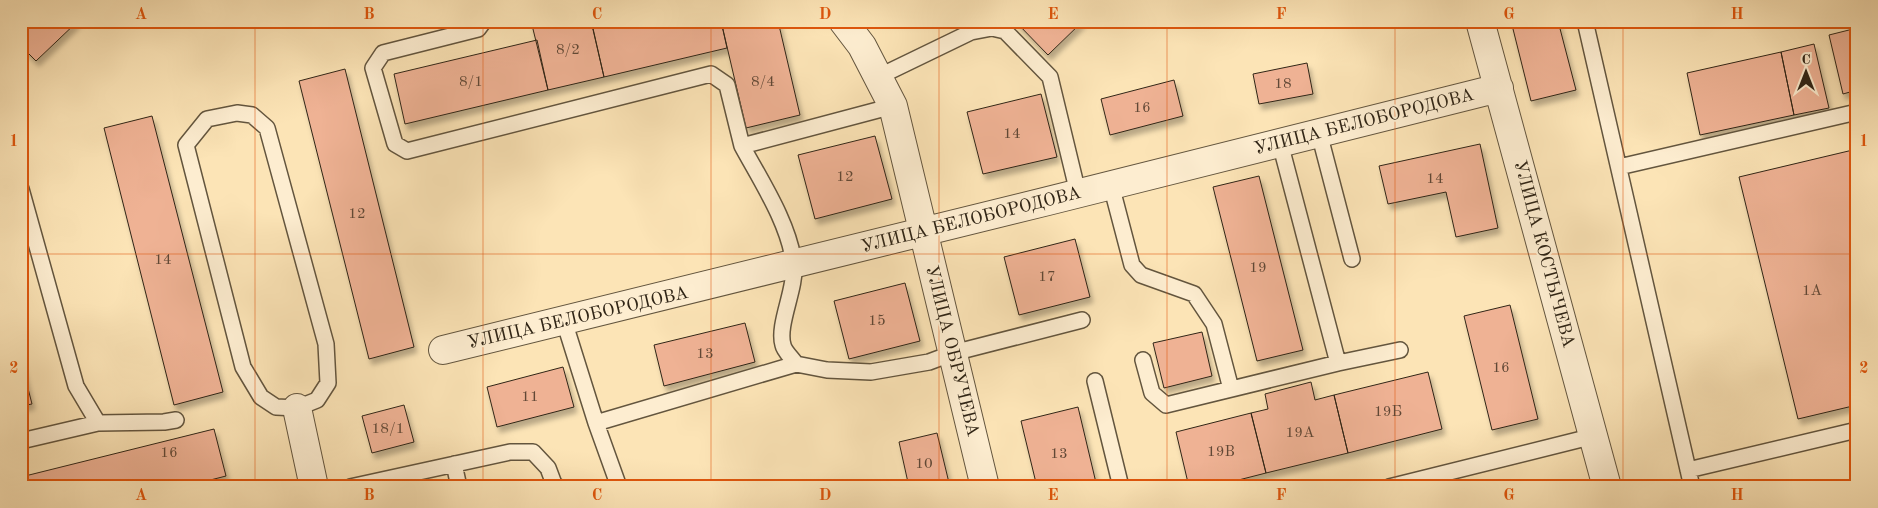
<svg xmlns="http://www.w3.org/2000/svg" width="1878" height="508" font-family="'Old Standard TT',serif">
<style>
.building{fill:#efb294;stroke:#302516;filter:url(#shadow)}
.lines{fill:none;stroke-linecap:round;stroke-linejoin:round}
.lane-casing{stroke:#63553e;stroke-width:18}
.street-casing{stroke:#63553e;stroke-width:30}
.lane{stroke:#fdedd0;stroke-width:15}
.street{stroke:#fdedd0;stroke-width:28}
.grid{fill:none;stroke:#df560c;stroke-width:1;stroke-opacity:0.55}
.labels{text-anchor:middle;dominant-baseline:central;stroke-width:4;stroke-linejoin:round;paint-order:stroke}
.number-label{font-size:15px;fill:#604836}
.street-label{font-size:18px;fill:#302516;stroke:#fdedd0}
.neatline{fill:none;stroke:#df560c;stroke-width:2}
.grid-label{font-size:16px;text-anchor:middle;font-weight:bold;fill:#df560c}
</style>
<defs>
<filter id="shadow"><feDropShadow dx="3" dy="5.5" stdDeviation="2.5" flood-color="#0004"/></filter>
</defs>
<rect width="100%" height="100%" fill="#fce4b6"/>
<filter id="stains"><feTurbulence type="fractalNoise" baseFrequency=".004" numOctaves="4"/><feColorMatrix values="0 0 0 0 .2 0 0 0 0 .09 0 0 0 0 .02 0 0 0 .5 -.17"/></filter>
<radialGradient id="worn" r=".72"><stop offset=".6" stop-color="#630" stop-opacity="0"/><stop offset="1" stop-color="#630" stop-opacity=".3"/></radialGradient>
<path class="building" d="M21,21H78L36,61L21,46Z
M531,21H591L604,77L548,90Z
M604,21H721L727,48L604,77L592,24Z
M721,21H778L800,115L746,128Z
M1015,21H1083L1048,55Z
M1511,21H1558L1576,90L1531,101Z
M1857,28V90L1843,94L1829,35Z
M537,40L548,90L405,124L394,74Z
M1814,44L1829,108L1794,115L1781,52Z
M1781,52L1794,115L1700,135L1687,73Z
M1307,63L1313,94L1259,104L1253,74Z
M345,69L414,347L369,359L299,81Z
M1174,80L1183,116L1110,135L1101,99Z
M1041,94L1057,157L983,174L967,112Z
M152,116L223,392L174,405L104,128Z
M875,136L892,199L815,219L798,155Z
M1480,144L1498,228L1456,237L1446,192L1388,204L1379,166Z
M1857,149V405L1798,419L1739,177Z
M1259,176L1303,350L1257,361L1213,187Z
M1075,239L1090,297L1019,315L1004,257Z
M905,283L920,341L849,359L834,301Z
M1510,305L1538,419L1492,430L1464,316Z
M745,323L755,362L664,386L654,345Z
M1202,332L1212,376L1164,388L1153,343Z
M21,361L32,404L21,406Z
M563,367L574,407L497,427L487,387Z
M1428,372L1442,429L1348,453L1334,395Z
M1311,382L1315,400L1334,395L1348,453L1266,473L1251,413L1268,409L1265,394Z
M404,405L414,442L372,453L362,416Z
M1078,407L1097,487H1037L1021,421Z
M1251,413L1266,473L1211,487H1189L1176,432Z
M214,429L226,476L183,487H21V477Z
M937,433L950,487H909L899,442Z"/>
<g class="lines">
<g class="lane-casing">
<path id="lane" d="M484,21L478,29L383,53L373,68L395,144L407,151L711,74L727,85L742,146L893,106
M1585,21L1692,487
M878,77L971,32L992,28L1005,31L1050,77L1078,193
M237,113L252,115L267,128L326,344L328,383L317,400L297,408L276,407L261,397L243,367L186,145L207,119Z
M1319,133L1352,259
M742,146C761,181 790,225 794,265C796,289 777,325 783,345C784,351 792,358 796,364L827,370L871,372L929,362L953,353L1082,320
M1619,167L1857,112
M1111,185L1132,265L1141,275L1194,294L1214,324L1231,389
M21,189L76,386L98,423
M564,321L596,423L796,364
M1143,360L1152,393L1166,405L1338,363L1280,143
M1338,363L1400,350
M1095,381L1121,487
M596,423L619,487
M21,441L98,423L164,422L176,420
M454,464L459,487
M1688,470L1857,430
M350,487L510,452H533L548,468L554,484L558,487
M1389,487L1594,436"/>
</g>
<g class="street-casing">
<path id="street" d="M843,21L862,46L893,106L985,487
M1480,21L1607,487
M443,350C796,265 1147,176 1499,88
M297,408L314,487"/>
</g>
<use href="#lane" class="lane"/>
<use href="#street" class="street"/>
</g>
<path class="grid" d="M255,21V487M483,21V487M711,21V487M939,21V487M1167,21V487M1395,21V487M1623,21V487M21,254H1857"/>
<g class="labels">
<g class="number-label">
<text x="568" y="50">8/2</text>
<text x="471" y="82">8/1</text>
<text x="763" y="82">8/4</text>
<text x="1283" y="84">18</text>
<text x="1142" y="108">16</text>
<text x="1012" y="134">14</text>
<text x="845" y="177">12</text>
<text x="1435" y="179">14</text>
<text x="357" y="214">12</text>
<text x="163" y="260">14</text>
<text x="1258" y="268">19</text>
<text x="1047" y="277">17</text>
<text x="1812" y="291">1А</text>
<text x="877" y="321">15</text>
<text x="705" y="354">13</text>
<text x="1501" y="368">16</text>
<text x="530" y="397">11</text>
<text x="1388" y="412">19Б</text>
<text x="388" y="429">18/1</text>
<text x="1300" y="433">19А</text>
<text x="1221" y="452">19В</text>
<text x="169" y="453">16</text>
<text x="1059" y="454">13</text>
<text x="924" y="464">10</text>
</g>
<g class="street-label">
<text transform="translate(1364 122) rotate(-14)">УЛИЦА БЕЛОБОРОДОВА</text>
<text transform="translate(971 220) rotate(-14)">УЛИЦА БЕЛОБОРОДОВА</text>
<text transform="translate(1544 254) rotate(75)">УЛИЦА КОСТЫЧЕВА</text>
<text transform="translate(578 318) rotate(-13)">УЛИЦА БЕЛОБОРОДОВА</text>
<text transform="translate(952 351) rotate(76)">УЛИЦА ОБРУЧЕВА</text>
</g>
</g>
<rect width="1878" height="508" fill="none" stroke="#fce4b6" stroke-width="55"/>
<g transform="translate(1806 72)" stroke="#fdedd0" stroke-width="4" paint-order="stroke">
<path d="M0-4L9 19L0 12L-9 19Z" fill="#302516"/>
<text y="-8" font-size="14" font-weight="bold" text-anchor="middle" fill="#302516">С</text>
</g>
<rect x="28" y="28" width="1822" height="452" class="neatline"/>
<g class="grid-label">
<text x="141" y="19">A</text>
<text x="369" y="19">B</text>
<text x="597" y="19">C</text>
<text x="825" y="19">D</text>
<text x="1053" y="19">E</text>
<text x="1281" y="19">F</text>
<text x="1509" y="19">G</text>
<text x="1737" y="19">H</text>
<text x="14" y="146">1</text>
<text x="1864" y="146">1</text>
<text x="14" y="373">2</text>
<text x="1864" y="373">2</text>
<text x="141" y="500">A</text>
<text x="369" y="500">B</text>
<text x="597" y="500">C</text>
<text x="825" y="500">D</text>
<text x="1053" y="500">E</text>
<text x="1281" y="500">F</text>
<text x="1509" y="500">G</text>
<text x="1737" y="500">H</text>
</g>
<rect width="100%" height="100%" filter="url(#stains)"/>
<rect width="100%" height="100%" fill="url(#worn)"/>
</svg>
